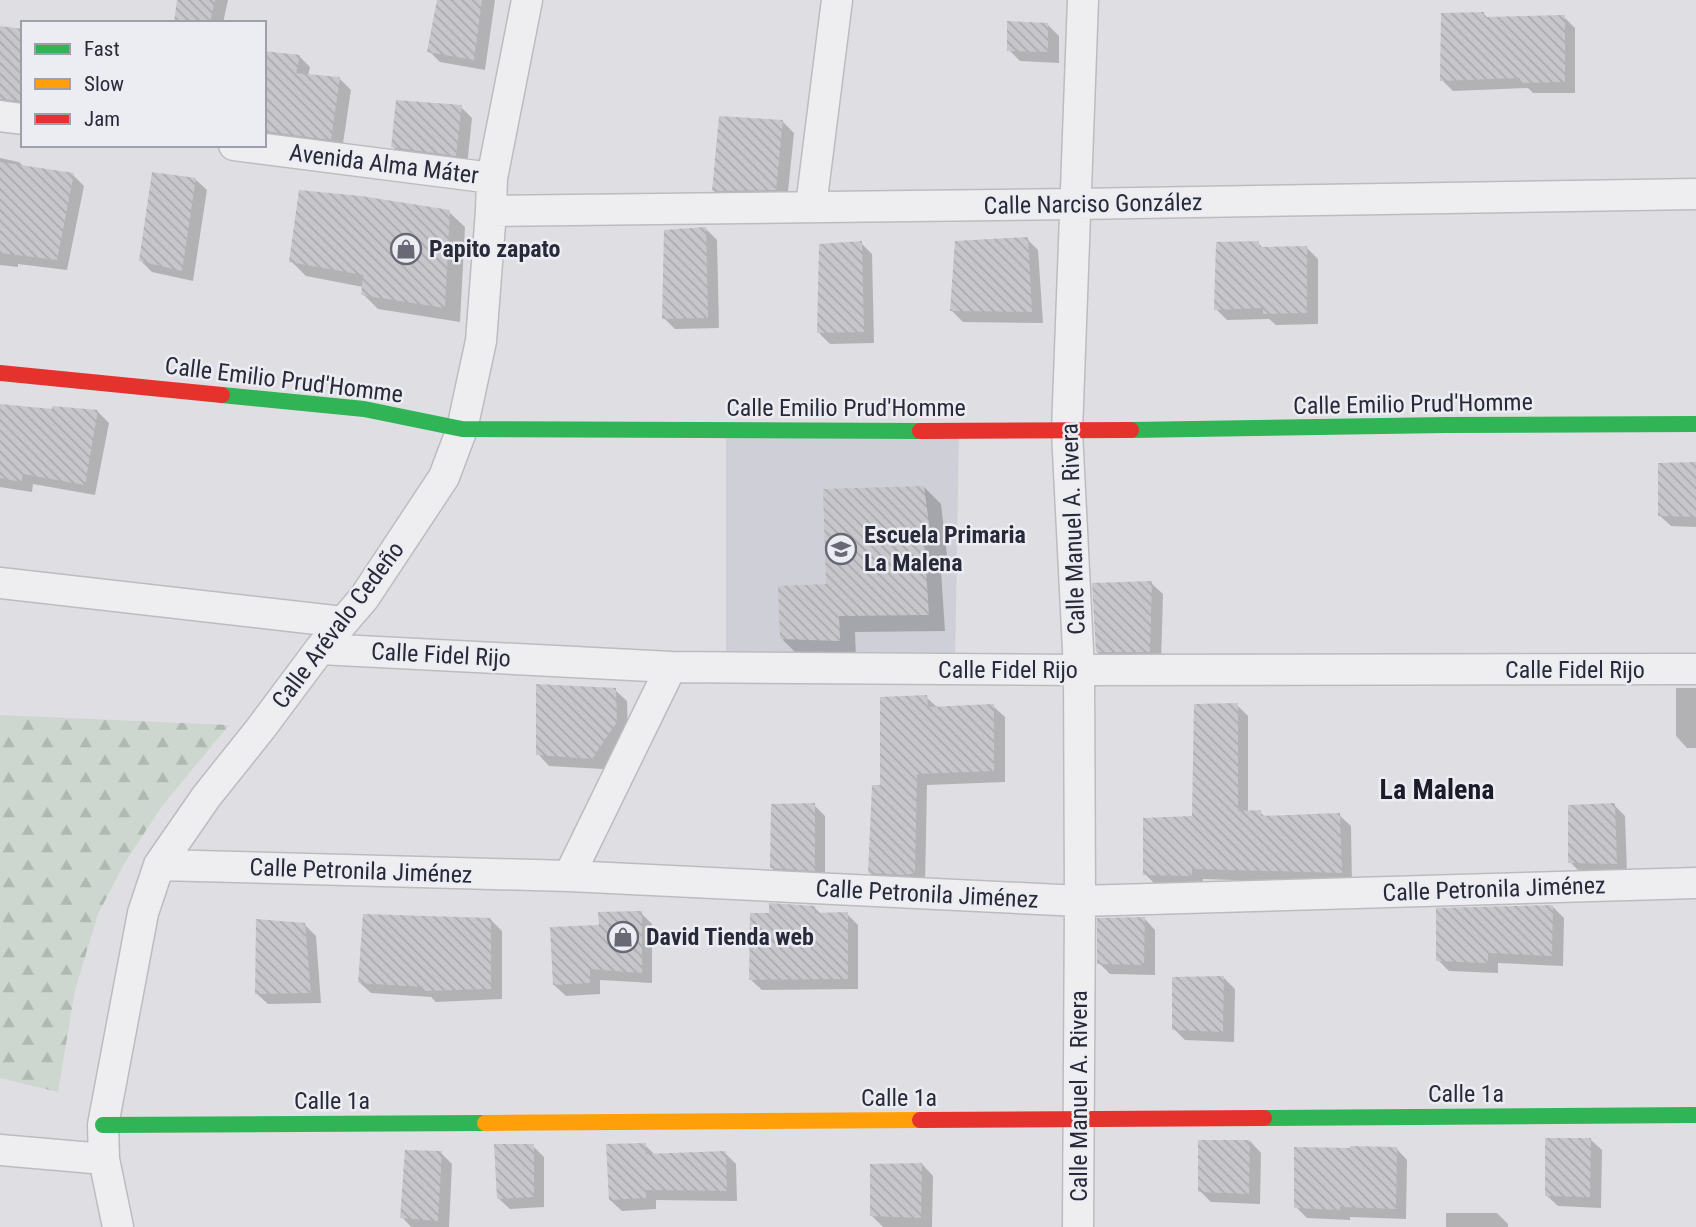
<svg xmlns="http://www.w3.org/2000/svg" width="1696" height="1227" font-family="'Roboto Condensed',sans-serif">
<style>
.built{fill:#cfd0d7}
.forest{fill:url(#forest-firs)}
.shadow{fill:#0003}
.building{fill:url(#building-back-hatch)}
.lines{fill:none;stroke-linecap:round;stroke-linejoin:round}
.street-casing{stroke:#bcbcc0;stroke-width:33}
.street{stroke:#eeeef0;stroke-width:30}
.fast{stroke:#30b455;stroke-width:16}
.slow{stroke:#ff9f0a;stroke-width:16}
.jam{stroke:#e5322d;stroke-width:16}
.labels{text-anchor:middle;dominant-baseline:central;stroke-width:5;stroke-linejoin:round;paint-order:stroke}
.street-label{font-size:24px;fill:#282a39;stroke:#ecedf3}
.poi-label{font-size:24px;font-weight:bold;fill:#282a39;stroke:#ecedf3;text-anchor:start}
.quarter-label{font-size:28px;font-weight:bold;fill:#1b1b2a;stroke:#ecedf3}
</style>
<defs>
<pattern id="forest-firs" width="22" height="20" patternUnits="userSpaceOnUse" patternTransform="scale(1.75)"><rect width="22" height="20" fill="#cdd6cf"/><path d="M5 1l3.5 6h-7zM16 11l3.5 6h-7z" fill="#b0b8b2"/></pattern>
<pattern id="building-back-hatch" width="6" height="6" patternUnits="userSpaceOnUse" patternTransform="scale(1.75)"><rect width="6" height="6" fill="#c6c6cb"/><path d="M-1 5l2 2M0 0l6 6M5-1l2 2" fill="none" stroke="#aaaaaf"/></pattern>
</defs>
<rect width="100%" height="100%" fill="#dfdfe3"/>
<path class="built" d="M726,430L959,431L955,669L726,668Z"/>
<path class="forest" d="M0,715L229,725L162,806L124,864L98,914L75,990L58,1092L0,1078Z"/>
<path class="shadow" d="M179,0H228L223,23H176Z
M439,0H495L485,70L440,62L429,51Z
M1484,14L1488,18L1564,17L1575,28V93H1533L1528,88L1453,91L1442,80Z
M1047,24L1059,36V63L1020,61L1009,50Z
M0,29L23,31V110L0,114Z
M264,53L299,56L310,67L308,76L340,79L351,90L342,150L264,140Z
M461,107L472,118L467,166L404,158L393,147Z
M783,122L794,133L787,201H725L713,190Z
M0,158L19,162L25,168L73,175L84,186L67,270L18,264V267L0,265Z
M195,179L207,190L193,281L152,272L141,261Z
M449,212L465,227L460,322L378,309L363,294V287L306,276L291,261Z
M706,229L717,240L719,328L675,329L664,318Z
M1027,239L1038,250L1043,323L963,322L952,311Z
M861,243L872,254L874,343L830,344L819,333Z
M1258,243L1264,249L1307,248L1318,259V324L1276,325L1269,319L1227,320L1216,309Z
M0,406L53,411L98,412L109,423L95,495L33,484L32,492L0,487Z
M1696,464V527L1671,526L1659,515Z
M924,487L941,504L947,556H940L945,631L855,632L856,657L798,655L781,638L828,586Z
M1151,583L1163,594L1161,663H1109L1097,652Z
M1676,688H1696V748H1687L1676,736Z
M615,690L627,701L628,734L603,769L549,766L538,754Z
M926,697L938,708L993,706L1005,717V782L927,785L925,884H881L869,872L882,786Z
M1237,705L1248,716V812H1260L1266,818L1339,815L1351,826L1352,884L1203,879V886L1156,885L1145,874L1194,817Z
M814,805L825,816V881L783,879L772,868Z
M1614,805L1625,816L1627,874L1581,873L1570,862Z
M1552,906L1564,918L1563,966L1498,963V973L1449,971L1438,960Z
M814,907L821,914H847L858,925V989L762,990L750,979L771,914Z
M641,913L652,924V983L600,980V994L566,996L554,985L601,927Z
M1144,918L1155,930V975L1110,974L1099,963Z
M491,920L502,931V999L436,1002L431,997L371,993L359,982Z
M305,925L316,936L321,1003L268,1004L256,993Z
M1224,978L1235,989L1234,1042L1185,1040L1174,1029Z
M1590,1139L1602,1150L1601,1208L1558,1206L1546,1195Z
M1250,1141L1261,1153L1260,1204L1211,1202L1200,1191Z
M645,1145L655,1155L725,1153L736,1164L737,1201L656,1200V1209L622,1211L610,1200Z
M533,1146L544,1157V1207L510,1209L498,1198Z
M1396,1148L1407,1160L1406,1219L1350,1217V1220L1307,1218L1296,1207Z
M441,1153L452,1164L449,1227H411L402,1217Z
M922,1164L933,1176L932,1227H883L872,1216Z
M1446,1213H1497L1508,1224V1227H1446Z"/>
<path class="building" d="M177,0H215L210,23H174Z
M437,0H482L474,60L427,52Z
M1484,12V17L1565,15V82L1520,83V78L1440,81L1441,13Z
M1007,21L1048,23V52L1007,51Z
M0,26L23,29V101L0,99Z
M264,51L300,55L296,73L340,77L331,140L264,131Z
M396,100L462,105L456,156L391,147Z
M719,116L783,120L776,190L712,191Z
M0,162L74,173L57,260L0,253Z
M152,172L196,178L182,271L139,261Z
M299,190L361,196L450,210L445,308L361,295L363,275L289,262Z
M706,227L708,318L662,319L664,230Z
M1028,237L1032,312L950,311L955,241Z
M862,241L864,332L817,333L819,244Z
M1259,241V247L1307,246V313L1263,314V308L1214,310L1216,242Z
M0,404L52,409V406L98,410L85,485L23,474L21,482L0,478Z
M1696,462V517L1658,516V463Z
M924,486L931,539L924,540L929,615L839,616L840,641L780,639L778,586L826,584L823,489Z
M1152,581L1150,652H1096L1092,583Z
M536,684L616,688L617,722L592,759L536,755Z
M927,695L928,707L994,704V771L917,774L915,873L905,875L868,873L872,785H880V697Z
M1238,703V811L1261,810V816L1340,813L1342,873L1192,869V876L1143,875V818L1192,816L1194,704Z
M815,803V871L770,868L771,804Z
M1615,803L1617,864L1568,863V805Z
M769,903L815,906V913L848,912V979L749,980L750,913H769Z
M1553,905L1552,956L1488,953V963L1436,961V908Z
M642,911V973L590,969V983L553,985L550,927L599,925L598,912Z
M363,914L491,918V989L423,991V987L358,983Z
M1145,917L1144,965L1097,964V918Z
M256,919L305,923L311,993L255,994Z
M1224,976L1223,1032L1172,1030V977Z
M1545,1138H1591L1590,1197L1545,1196Z
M1198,1140H1250L1249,1194L1198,1192Z
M646,1143V1154L726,1151L727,1191L646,1190V1198L609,1200L606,1144Z
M494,1144H534V1197L497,1199Z
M1350,1146L1397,1147L1396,1209L1340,1207V1210L1294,1208V1147L1350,1148Z
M405,1150L442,1151L438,1221L400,1218Z
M922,1163L921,1218L870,1216V1164Z"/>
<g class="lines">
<g class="street-casing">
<path id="street" d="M0,116L23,119
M234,145L492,178
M811,206L837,0
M491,211L1076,204L1696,194
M0,583L343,622
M320,649L671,667L1079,670L1696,669
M159,865L569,876L1080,901L1696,883
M569,876L671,667
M0,1150L104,1159
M118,1227L104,1159L103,1125L143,913L159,865L206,797L261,728L320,649L364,598L444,477L462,429L481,341L491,211L492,178L527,0
M1078,1227L1080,901L1079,670L1067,431L1083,0"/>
</g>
<use href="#street" class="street"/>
<path class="fast" d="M222,395L364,409L462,429L920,431
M1131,430L1446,425L1696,424
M1264,1118L1696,1115
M103,1125L485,1123"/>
<path class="slow" d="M485,1123L920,1120"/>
<path class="jam" d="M0,373L222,395
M920,431L1131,430
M920,1120L1264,1118"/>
</g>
<defs>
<g id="shop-ring" transform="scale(1.575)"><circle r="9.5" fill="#ecedf3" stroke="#686974" stroke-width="1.5"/><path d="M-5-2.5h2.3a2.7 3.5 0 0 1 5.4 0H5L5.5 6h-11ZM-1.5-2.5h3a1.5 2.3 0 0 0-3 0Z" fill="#686974"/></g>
<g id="school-ring" transform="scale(1.575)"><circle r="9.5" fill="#ecedf3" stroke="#686974" stroke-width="1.5"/><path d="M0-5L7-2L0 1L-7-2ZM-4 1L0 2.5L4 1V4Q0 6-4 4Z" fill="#686974"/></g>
</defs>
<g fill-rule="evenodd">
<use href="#shop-ring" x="406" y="249"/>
<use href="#school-ring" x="841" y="549"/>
<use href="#shop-ring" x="623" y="937"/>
</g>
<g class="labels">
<g class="street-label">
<text transform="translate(384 164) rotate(7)">Avenida Alma Máter</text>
<text transform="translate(1093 204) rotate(-1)">Calle Narciso González</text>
<text transform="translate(284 380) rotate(7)">Calle Emilio Prud'Homme</text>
<text transform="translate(1413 404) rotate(-1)">Calle Emilio Prud'Homme</text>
<text x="846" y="408">Calle Emilio Prud'Homme</text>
<text transform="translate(1073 529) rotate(-92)">Calle Manuel A. Rivera</text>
<text transform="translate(338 625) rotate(-53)">Calle Arévalo Cedeño</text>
<text transform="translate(441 655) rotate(3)">Calle Fidel Rijo</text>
<text x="1008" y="670">Calle Fidel Rijo</text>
<text x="1575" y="670">Calle Fidel Rijo</text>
<text transform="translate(361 871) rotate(2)">Calle Petronila Jiménez</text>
<text transform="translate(1494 889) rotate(-2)">Calle Petronila Jiménez</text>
<text transform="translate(927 894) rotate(3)">Calle Petronila Jiménez</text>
<text x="1466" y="1094">Calle 1a</text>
<text transform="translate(1079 1096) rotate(-90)">Calle Manuel A. Rivera</text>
<text x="899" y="1098">Calle 1a</text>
<text x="332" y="1101">Calle 1a</text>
</g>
<g class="poi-label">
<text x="429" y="249">Papito zapato</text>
<text x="864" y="535">Escuela Primaria<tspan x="864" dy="28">La Malena</tspan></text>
<text x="646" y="937">David Tienda web</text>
</g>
<g class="quarter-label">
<text x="1437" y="789">La Malena</text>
</g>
</g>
<rect x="21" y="21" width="245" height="126" fill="#ecedf3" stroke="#9e9fa9" stroke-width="2"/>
<rect x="35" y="44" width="35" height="10" fill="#30b455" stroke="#9e9fa9" stroke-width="2"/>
<text x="84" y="56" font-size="21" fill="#282a39">Fast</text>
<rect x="35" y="79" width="35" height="10" fill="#ff9f0a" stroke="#9e9fa9" stroke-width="2"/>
<text x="84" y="91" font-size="21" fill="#282a39">Slow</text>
<rect x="35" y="114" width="35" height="10" fill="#e5322d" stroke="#9e9fa9" stroke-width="2"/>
<text x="84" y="126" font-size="21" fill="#282a39">Jam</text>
</svg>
